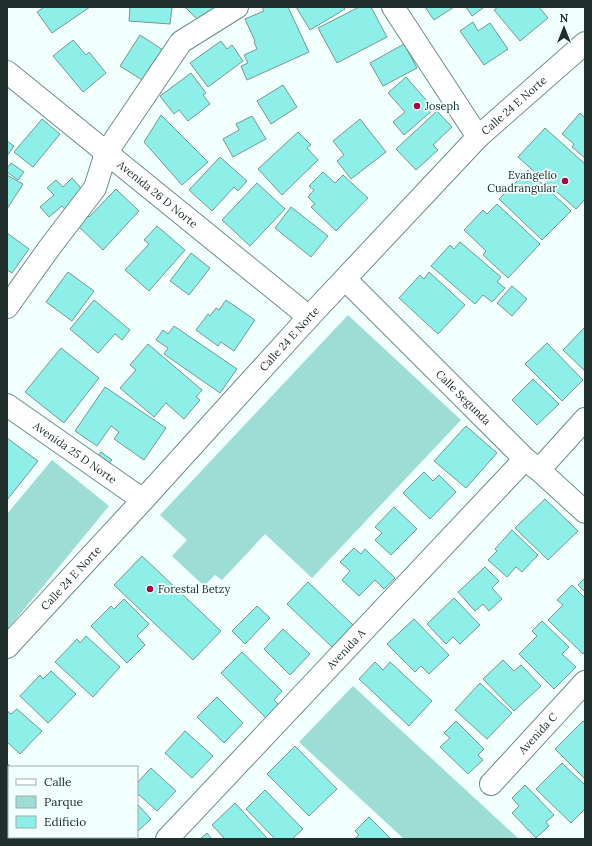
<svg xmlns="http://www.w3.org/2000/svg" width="592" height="846" font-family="Lora,serif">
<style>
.green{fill:#9edcd6}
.building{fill:#8defe7;stroke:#769692}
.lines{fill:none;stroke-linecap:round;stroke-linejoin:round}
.street-casing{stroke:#6d8c89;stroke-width:24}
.secondary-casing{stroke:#6d8c89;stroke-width:24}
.street{stroke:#fff;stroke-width:22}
.secondary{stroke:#fff;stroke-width:22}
.poi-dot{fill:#a30740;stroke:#f1fffd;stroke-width:1.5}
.labels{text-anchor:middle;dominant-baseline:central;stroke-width:3.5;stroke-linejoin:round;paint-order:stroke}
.street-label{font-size:11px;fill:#202e2c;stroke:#f1fffd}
.poi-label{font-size:11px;fill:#202e2c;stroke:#f1fffd;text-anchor:start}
</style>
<rect width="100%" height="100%" fill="#f1fffd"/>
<path class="green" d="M348,315L461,420L312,578L265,534L222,580L215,575L204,586L172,556L187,540L160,515Z
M52,460L109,506L7,630V514Z
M353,686L519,839H404L299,742Z"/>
<path class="building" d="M44,7H90L52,33L37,12Z
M130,7H172L170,24L129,21Z
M185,7H219L202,24Z
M262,7H288L309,52L247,80L241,66L248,63L244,55L257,49L254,42L255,41L245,19L264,11Z
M296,7H343L345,9L310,30Z
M359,7H371L387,37L337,63L318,28Z
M425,7H454L434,20Z
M466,7H483V8L472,16Z
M498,7H539L548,18L520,41L494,10Z
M473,22L478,31L490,23L508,49L484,65L460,31Z
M140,35L166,52L157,67L152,64L142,80L120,66Z
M73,40L86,55L89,52L106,73L83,92L53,56Z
M221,41L227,49L232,45L243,61L208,87L190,63Z
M404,44L417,68L383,86L370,63Z
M191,73L206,93L203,95L210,104L188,121L179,110L174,114L160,96Z
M406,77L434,109L404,135L393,122L405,112L388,93Z
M283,85L297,107L271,124L257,101Z
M437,111L452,127L433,145L438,150L416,170L396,149Z
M580,113L585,118V158L572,147L574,144L562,134Z
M161,115L208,162L182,185L144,142Z
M252,116L266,139L233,157L223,139L239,130L236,124Z
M42,119L60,134L33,167L14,152Z
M360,119L386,152L351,179L337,161L344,155L333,141Z
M545,128L585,164V199L576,209L518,157Z
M298,132L311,145L307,148L318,160L282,195L258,169Z
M7,141L14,146L7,156Z
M220,157L247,181L238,191L234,187L212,211L189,190Z
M11,163L24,172L18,180L7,172V168Z
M528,170L571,211L542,240L499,199Z
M323,172L335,183L343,175L368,198L336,231L311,207L315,204L308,197L314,190L309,186Z
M7,175L23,184L7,209Z
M72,178L87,195L67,212L62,206L49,217L40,207L54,195L47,188L56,180L63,187Z
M257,183L285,209L250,246L222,220Z
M116,189L139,211L103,250L75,223L85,213L89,217Z
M497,204L540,244L508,278L483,255L486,251L464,230L483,210L487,214Z
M291,207L328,236L311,257L275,228Z
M157,226L185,250L149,291L125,270L149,244L144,240Z
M7,233L29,249L12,273L7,270Z
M460,242L501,277L497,282L505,288L492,302L483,295L475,304L431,266L450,245L454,249Z
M191,253L210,268L189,295L170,281Z
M68,272L94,291L72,321L46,302Z
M429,272L465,305L438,334L399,298L420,275L424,279Z
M512,286L527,299L512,316L497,303Z
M94,300L130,330L122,340L115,334L98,353L70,329Z
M226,300L255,320L234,351L221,342L218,346L196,330L208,314L210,316L216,308L219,310Z
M174,326L237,369L220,393L164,354L168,348L156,340L163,330L168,334Z
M584,328L585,329V371L563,350Z
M547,343L583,380L562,401L525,364Z
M148,344L202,390L196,397L200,400L184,419L166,403L154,417L120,388L136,370L130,365Z
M61,348L99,378L64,423L25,392Z
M533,379L559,404L537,425L512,400Z
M105,387L166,428L144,460L114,439L119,432L111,426L97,446L75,431Z
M466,426L497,453L466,488L434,461Z
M7,438L38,461L7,500Z
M101,452L112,460L107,466L97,458Z
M424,472L433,481L439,475L456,492L430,519L403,493Z
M545,499L578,531L548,560L515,528Z
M394,507L417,529L391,555L375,540L382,533L375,527Z
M512,530L538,555L522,572L516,567L507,577L488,560L497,551L495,549Z
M354,548L361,554L365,549L395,578L384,589L375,580L359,596L342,580L350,571L340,562Z
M142,556L221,631L193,660L114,585Z
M485,567L499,581L492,588L502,599L489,611L483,604L475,611L458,592Z
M585,578V592L578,585Z
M308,582L353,625L332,647L287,604Z
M572,585L585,598V651L583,654L548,620L563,605L557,600Z
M454,598L480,625L460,644L453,637L446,644L427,624Z
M124,599L149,624L137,636L145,645L127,663L91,626L111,606L114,609Z
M257,606L270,618L245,644L232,631Z
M414,619L449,655L429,674L421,666L415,672L387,644Z
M542,621L569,647L562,654L576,667L554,689L519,654L537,636L532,631Z
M283,629L310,654L290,675L264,649Z
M86,636L120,667L93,697L55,662L77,639L80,643Z
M242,652L282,691L274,700L279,705L266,718L221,673Z
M503,660L514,671L521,665L541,686L514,711L483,679Z
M375,662L383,670L390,662L432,701L409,726L359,679Z
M51,671L76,694L48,723L20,696L40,675L43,679Z
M480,683L512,713L487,739L455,710Z
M217,697L243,723L224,743L197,717Z
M17,709L42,731L20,754L7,742V711L11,714Z
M456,721L484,749L478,755L483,760L468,774L440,747L450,738L444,733Z
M583,721L585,723V779L555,749Z
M185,731L213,756L192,778L165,753Z
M295,746L337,789L309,816L267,774Z
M7,763L11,767H9V778L7,780Z
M562,763L585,785V809L571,823L536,789Z
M151,768L176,791L157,811L137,793V783Z
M525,785L554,815L546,822L549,826L536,838L512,813L519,806L512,798Z
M265,790L303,829L292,839H275L246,809Z
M235,803L268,839H225L212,825Z
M138,805L151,819L137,832V806Z
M369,817L391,839H354L359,835L355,831Z
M207,833L212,839H200Z
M65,837H95L97,839H62Z"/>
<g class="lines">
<g class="street-casing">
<g id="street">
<path d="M393,7L478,137"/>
<path id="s1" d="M346,280L525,459L539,470L585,512"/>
<path d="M7,307L50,247L95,188L106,153L181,42L237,7"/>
<path id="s2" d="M7,405L143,500"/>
<path d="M539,470L585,419"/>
<path id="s3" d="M491,784L585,682"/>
<path id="s4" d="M167,839L525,459"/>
</g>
</g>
<g class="secondary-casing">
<g id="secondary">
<path id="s5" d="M7,72L309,317"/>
<path id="s6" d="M7,647L143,500L309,317L478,137L585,43"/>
</g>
</g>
<use href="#street" class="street"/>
<use href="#secondary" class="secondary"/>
</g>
<g class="poi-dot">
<circle cx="417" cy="106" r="4"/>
<circle cx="565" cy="181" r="4"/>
<circle cx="150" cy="589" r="4"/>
</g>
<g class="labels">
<g class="street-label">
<text stroke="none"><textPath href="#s6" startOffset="742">Calle 24 E Norte</textPath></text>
<text stroke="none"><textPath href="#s5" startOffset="194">Avenida 26 D Norte</textPath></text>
<text stroke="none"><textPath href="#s6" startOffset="418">Calle 24 E Norte</textPath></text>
<text stroke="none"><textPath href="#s1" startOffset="166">Calle Segunda</textPath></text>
<text stroke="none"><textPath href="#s2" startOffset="83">Avenida 25 D Norte</textPath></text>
<text stroke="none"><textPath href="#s6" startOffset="94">Calle 24 E Norte</textPath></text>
<text stroke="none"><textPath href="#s4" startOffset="261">Avenida A</textPath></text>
<text stroke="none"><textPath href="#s3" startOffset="69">Avenida C</textPath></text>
</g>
<g class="poi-label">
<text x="425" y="106">Joseph</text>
<text x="557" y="175" text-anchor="end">Evangelio<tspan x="557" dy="13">Cuadrangular</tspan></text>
<text x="158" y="589">Forestal Betzy</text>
</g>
</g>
<rect width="592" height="846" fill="none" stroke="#202e2c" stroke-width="16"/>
<rect x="8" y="766" width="130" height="72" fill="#f1fffd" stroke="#9daba9"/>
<rect x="16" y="779" width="20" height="6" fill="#ffffff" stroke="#9daba9"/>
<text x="44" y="786" font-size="12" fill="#202e2c">Calle</text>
<rect x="16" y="796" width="20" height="12" fill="#9edcd6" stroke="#9daba9"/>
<text x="44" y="806" font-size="12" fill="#202e2c">Parque</text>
<rect x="16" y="816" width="20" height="12" fill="#8defe7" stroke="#9daba9"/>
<text x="44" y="826" font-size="12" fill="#202e2c">Edificio</text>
<g transform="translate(564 28)" stroke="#f1fffd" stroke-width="3" paint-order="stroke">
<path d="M0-3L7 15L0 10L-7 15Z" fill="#202e2c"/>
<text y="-6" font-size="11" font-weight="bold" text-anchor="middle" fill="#202e2c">N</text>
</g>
</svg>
